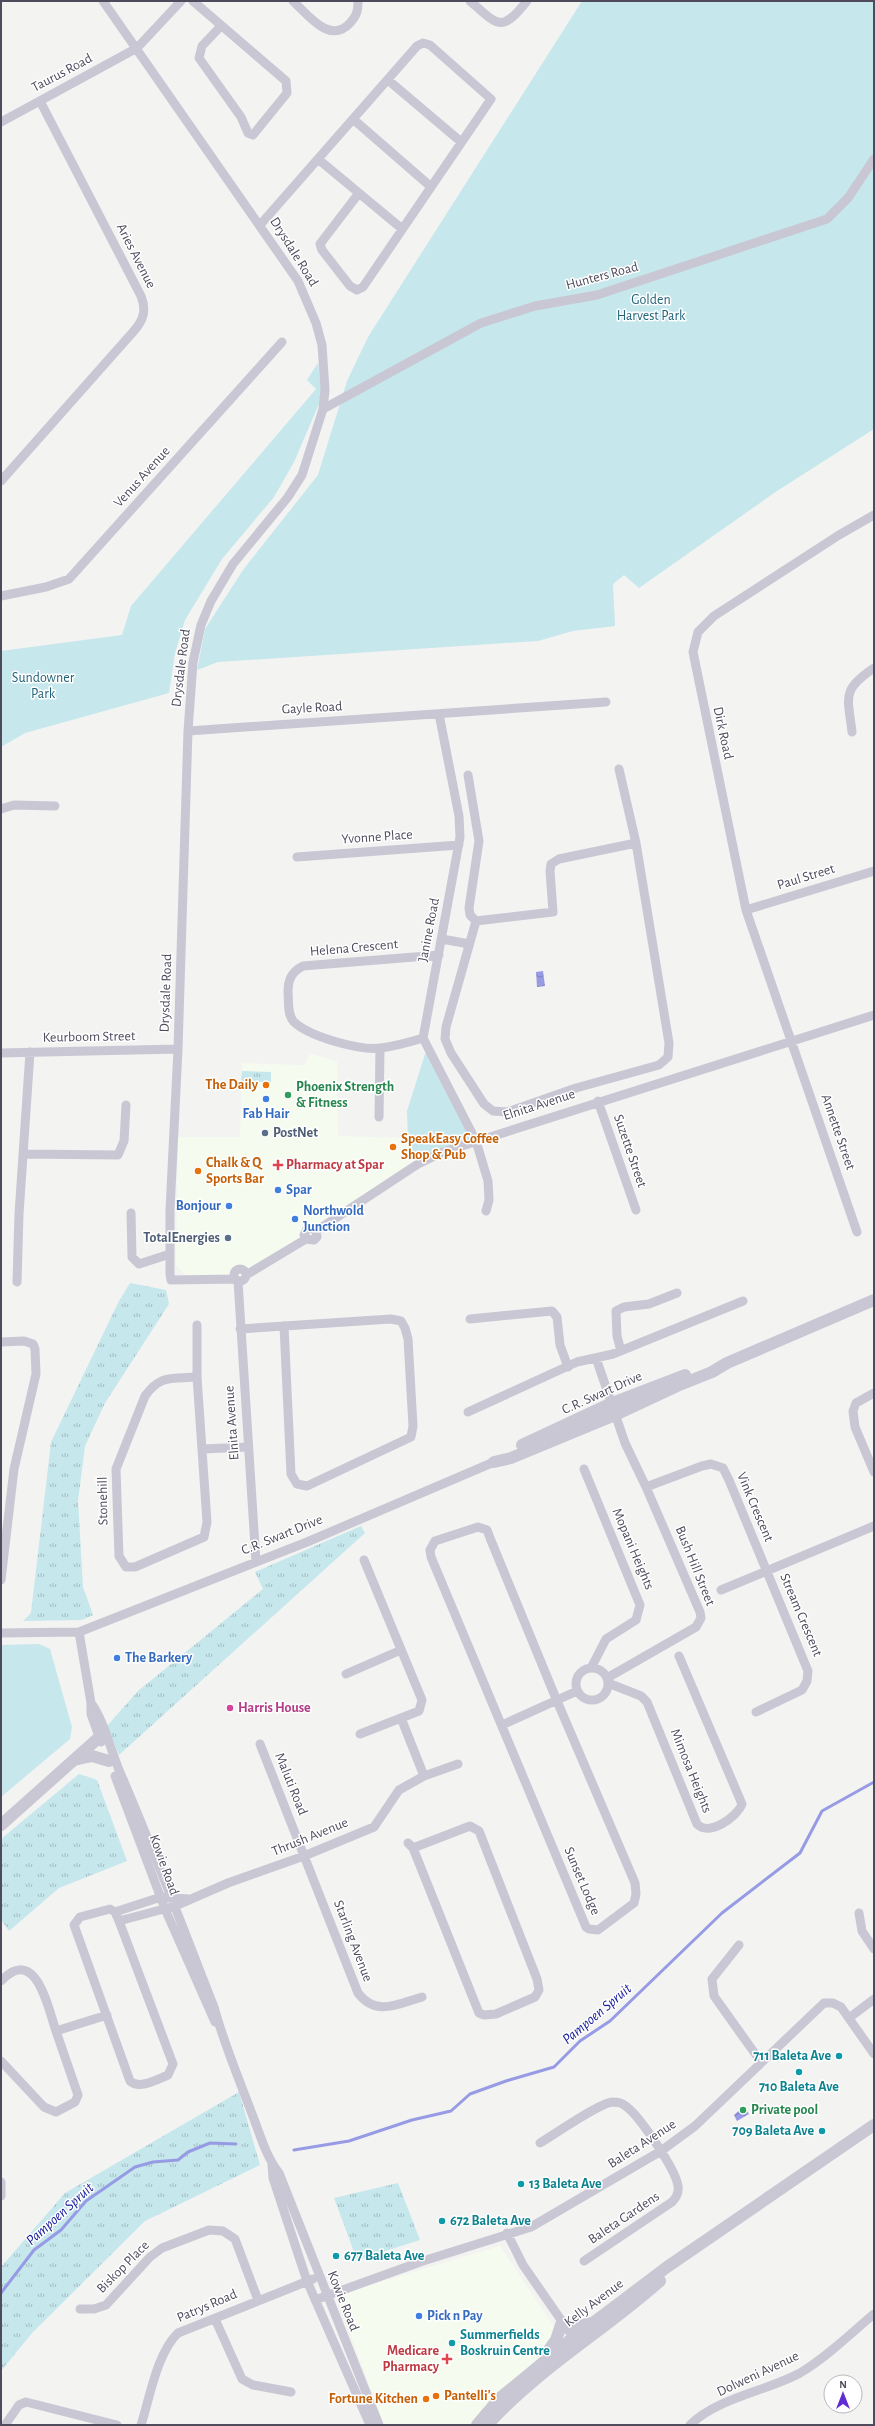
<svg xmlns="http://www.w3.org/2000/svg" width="875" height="2426" font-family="'Alegreya Sans',sans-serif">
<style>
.commercial{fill:#f5fbee}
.grass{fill:url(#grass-tufts)}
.green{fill:#c6e7ec}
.water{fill:url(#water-waves)}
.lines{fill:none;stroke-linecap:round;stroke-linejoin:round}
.stream{stroke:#979be4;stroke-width:3}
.minor{stroke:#c9c7d4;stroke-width:9}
.tertiary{stroke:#c9c7d4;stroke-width:12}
.food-dot{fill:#e8710a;stroke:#fff;stroke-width:1.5}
.leisure-dot{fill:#2e9e5b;stroke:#fff;stroke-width:1.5}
.shop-dot{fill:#3f7fe0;stroke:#fff;stroke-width:1.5}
.service-dot{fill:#5c6f8a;stroke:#fff;stroke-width:1.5}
.health-dot{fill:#e0444e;stroke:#fff;stroke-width:1.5}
.hotel-dot{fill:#d1479c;stroke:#fff;stroke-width:1.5}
.culture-dot{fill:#0f9aa8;stroke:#fff;stroke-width:1.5}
.labels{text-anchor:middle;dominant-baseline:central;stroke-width:3;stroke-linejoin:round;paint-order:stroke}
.street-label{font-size:14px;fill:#4f4b5d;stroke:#fff}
.park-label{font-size:14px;fill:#226378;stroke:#fff}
.food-label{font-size:14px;font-weight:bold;fill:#c56008;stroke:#fff;text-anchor:start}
.leisure-label{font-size:14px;font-weight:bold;fill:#27864d;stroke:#fff;text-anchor:start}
.shop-label{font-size:14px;font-weight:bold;fill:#366cbe;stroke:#fff;text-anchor:start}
.service-label{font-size:14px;font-weight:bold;fill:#4e5e75;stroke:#fff;text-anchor:start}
.health-label{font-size:14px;font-weight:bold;fill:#be3a42;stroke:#fff;text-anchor:start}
.hotel-label{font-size:14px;font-weight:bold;fill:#b23c85;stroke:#fff;text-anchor:start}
.culture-label{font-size:14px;font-weight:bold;fill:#0d838f;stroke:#fff;text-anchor:start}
.water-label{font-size:15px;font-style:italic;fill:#1c229f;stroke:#fff}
</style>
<defs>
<pattern id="grass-tufts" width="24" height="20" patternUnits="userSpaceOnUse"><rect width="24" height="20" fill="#c6e7ec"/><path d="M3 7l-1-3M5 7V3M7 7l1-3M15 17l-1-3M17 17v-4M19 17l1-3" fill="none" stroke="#a3bdc2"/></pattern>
<pattern id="water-waves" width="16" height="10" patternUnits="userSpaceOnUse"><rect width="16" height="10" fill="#979be4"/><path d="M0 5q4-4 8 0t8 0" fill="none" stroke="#7e80bc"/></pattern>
</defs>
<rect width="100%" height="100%" fill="#f3f3f2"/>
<path class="commercial" d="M311,1054L337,1061L338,1136L408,1138L417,1162L236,1283L192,1284L176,1265L178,1137H240L242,1063L304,1065Z
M500,2246L561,2337L498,2395L478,2425H384L336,2295Z"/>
<path class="grass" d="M242,1071L271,1072V1082H241Z
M130,1283L166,1290L169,1304L105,1403L85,1446L78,1501L83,1587L93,1615L82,1620L23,1621L31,1613L51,1442L119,1301Z
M361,1526L365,1533L119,1755L107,1726L138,1691L263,1589L255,1572Z
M79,1774L97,1780L127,1861L59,1888L9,1931L1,1920V1839Z
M239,2092L260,2165L145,2221L32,2333L1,2371V2267L65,2193Z
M398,2183L420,2240L357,2260L334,2198Z"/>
<path class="green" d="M582,1H874V429L777,491L639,588L624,575L613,584L615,626L573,631L538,641L218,662L197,670L205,629L243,570L318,475L347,381L368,337Z
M318,363L322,397L294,462L274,497L222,559L185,620L175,653L169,693L25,733L1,747V651L122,635L131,606L316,389L307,380Z
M426,1051L473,1139L417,1162L408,1138L407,1111Z
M39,1644L50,1649L72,1727L70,1739L1,1797V1645Z"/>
<path class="water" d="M543,971L545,986L537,987L536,972Z
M744,2106L749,2114L737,2121L734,2115Z"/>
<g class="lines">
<path class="stream" d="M294,2150L349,2141L412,2120L451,2111L470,2094L506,2081L554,2067L580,2041L610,2021L722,1913L800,1853L822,1811L874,1782
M1,2293L34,2250L61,2230L86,2201L135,2167L153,2162L178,2160L188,2152L210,2143L236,2144"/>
<path class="minor" d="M103,1L298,281L316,323L322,345L325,390L323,409L302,475L288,497L233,564L211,601L201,625L193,662L188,731L178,1049L170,1210V1274L171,1280L235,1279
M193,1L286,81L287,93L253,135L248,133L241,117L199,58L202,46L221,26
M293,1C308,15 330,45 350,23C357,15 358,11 358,1
M470,1C498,25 501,34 527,1
M388,80L460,141
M353,119L430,186
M1,122L137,48L181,1
M318,159L401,228
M260,225L417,46L423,43L430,45L491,99L363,287L357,290L350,286L322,250L320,244L359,193
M323,409L481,323L535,306L597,295L827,219L848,198L874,159
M1,481L133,332C143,321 147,311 141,296L40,101
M1,596L46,587L69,579L282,342
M439,714L459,816L460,837L423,1038L476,1141L488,1181L489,1200L486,1211
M188,731L606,702
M852,732C848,697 841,690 874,668
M619,769L636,843
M468,775L479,841L469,908L470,915L476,921
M1,809L14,805L55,806
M636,843L669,1043L668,1057L659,1065L576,1088L507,1112L493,1111L484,1104L451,1053L445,1039L446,1027L476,921L553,912L550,871L551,864L559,859Z
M297,857L459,845
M746,910L874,871
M442,939L469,944
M423,1038C410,1042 395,1046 381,1048C361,1051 310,1037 294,1022C287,1015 289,1002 288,993C288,980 291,972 303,966L439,955
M1,1053L178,1049
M598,1101L636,1210
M379,1117L380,1049
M24,1154L118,1155L124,1141L126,1105
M131,1213L132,1257L139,1264L170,1254
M316,1231L418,1164L443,1152L874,1015
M857,1232L746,910L693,652L698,632L714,616L839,535L874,515
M306,1239L304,1235L307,1229L311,1228L316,1231
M306,1239L314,1240L317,1237L316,1231
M234 1275a6 6 0 1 1 12 0a6 6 0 1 1-12 0Z
M246,1275L306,1239
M238,1281L256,1562
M17,1282L19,1214L30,1052
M470,1319L552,1311L557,1317L560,1345L568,1367
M240,1329L391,1319L401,1321L405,1328L408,1339L413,1426L411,1437L307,1486L297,1484L291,1474L284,1326
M1,1342L24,1341L33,1344L35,1349L36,1374L14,1469L1,1580
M621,1351L617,1336L616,1311L624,1307L649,1304L677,1293
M596,1358L625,1443L646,1487L702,1466L711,1464L723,1468L729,1480L808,1671L807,1681L802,1690L756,1712
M197,1377L207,1522L204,1537L135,1567H126L119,1556L116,1469L145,1396C161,1374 172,1379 197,1377Z
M197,1377V1325
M874,1393L856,1403L853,1411L855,1427L874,1472
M468,1412L577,1362L613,1354L743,1301
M203,1449L248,1447
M584,1469L640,1605L636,1620L606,1639L591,1668
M478,1527L487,1530L490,1538L557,1701L635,1883L636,1894L634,1903L598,1930L589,1929L586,1927L431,1557L430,1550L435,1541Z
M721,1590L874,1526
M79,1632L91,1703V1714L101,1742
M1,1633L79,1632L307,1542L494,1462
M576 1684a16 16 0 1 1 32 0a16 16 0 1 1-32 0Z
M346,1674L401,1650
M607,1678L696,1627L701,1618L700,1612L646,1487
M608,1683L641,1696L647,1702L697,1824C709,1837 737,1817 742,1804L679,1656
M91,1703C103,1718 111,1751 119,1770C153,1848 183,1928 214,2007C224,2044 239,2079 252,2114C260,2134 266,2157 279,2173L379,2425
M502,1725L577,1691
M360,1734L401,1718
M260,1744L358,1993C376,2017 398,2004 422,1997
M115,1776L165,1909L215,2022
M424,1776L458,1764
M408,1843L413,1848L470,1826L479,1831L537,1979L539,1990L535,1997L496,2014L484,2015L479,2013L413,1848
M110,1909L115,1912L119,1921L173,2064L168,2075C158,2079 139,2090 130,2081L74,1925L80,1917Z
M115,1912L161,1897L188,1899
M859,1913L862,1931L874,1949
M119,1921L175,1906L228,1883L304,1856L374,1827L399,1790L424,1776L401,1718L419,1711L422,1700L364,1560
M739,1945L712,1979L714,1996L761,2062
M1,1981C36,1944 48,2008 56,2031
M849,2018L874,1999
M1,2061L44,2107L56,2112L75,2102L78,2095L56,2031L107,2015
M540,2143C555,2134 598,2104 612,2102C616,2102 622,2103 624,2105C638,2113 676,2170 678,2186C679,2192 677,2197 672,2202L584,2261
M272,2165L273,2178L307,2281L370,2425
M1,2182V2196
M507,2233L523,2265L577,2343
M315,2300L423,2261L531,2227L661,2151L695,2126L824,2003H833L841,2007L874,2054
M80,2309H94L106,2305L150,2257L162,2248L209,2230L223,2231L235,2239L258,2300
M215,2319L242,2379L253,2385L291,2392
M5,2425L19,2405L26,2402L117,2425
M141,2425C150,2397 157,2353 178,2333L313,2279
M690,2425C717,2398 767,2391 800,2373C827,2357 850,2334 874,2314"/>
<path class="tertiary" d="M522,1445L612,1403L685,1375
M494,1462L511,1458L615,1415L677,1386L712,1372L727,1363L874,1300
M74,1760L92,1756L109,1761
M1,1825L104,1733
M565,2325L579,2326L591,2323
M546,2354L556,2340L562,2322
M490,2422C540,2368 605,2330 660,2281
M477,2425L500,2398L573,2338L667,2267L874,2125"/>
</g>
<g class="food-dot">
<circle cx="266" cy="1085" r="4"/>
<circle cx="393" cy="1147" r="4"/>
<circle cx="198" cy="1171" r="4"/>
<circle cx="436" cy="2396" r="4"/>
<circle cx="426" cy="2399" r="4"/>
</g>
<g class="leisure-dot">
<circle cx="288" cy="1095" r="4"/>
<circle cx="743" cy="2110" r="4"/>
</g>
<g class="shop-dot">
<circle cx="266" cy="1099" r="4"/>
<circle cx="278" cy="1190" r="4"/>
<circle cx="229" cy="1206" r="4"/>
<circle cx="295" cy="1219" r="4"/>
<circle cx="117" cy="1658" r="4"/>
<circle cx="419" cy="2316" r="4"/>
</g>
<g class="service-dot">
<circle cx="265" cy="1133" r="4"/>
<circle cx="228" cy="1238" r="4"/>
</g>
<g class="health-dot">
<path d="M276 1159h4v4h4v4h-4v4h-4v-4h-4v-4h4z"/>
<path d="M445 2353h4v4h4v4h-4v4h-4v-4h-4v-4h4z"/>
</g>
<circle class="hotel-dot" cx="230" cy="1708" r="4"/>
<g class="culture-dot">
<circle cx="839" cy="2056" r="4"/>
<circle cx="799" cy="2072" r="4"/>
<circle cx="822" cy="2131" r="4"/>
<circle cx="521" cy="2184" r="4"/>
<circle cx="442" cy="2221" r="4"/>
<circle cx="336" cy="2256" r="4"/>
<circle cx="452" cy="2343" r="4"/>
</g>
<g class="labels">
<g class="street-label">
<text transform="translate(62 73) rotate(-28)">Taurus Road</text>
<text transform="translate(294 252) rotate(58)">Drysdale Road</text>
<text transform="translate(136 256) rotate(63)">Aries Avenue</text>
<text transform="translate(602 276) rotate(-15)">Hunters Road</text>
<text transform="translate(142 477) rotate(-48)">Venus Avenue</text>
<text transform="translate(181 668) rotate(-83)">Drysdale Road</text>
<text transform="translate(312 708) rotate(-3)">Gayle Road</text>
<text transform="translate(723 733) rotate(78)">Dirk Road</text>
<text transform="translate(377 837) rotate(-4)">Yvonne Place</text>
<text transform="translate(806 877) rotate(-17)">Paul Street</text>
<text transform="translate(429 930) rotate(-79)">Janine Road</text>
<text transform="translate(354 948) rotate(-5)">Helena Crescent</text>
<text transform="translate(166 993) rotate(-88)">Drysdale Road</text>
<text transform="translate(89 1037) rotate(-1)">Keurboom Street</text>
<text transform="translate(539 1105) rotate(-18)">Elnita Avenue</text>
<text transform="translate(838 1132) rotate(71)">Annette Street</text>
<text transform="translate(630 1151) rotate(71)">Suzette Street</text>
<text transform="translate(602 1393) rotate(-24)">C.R. Swart Drive</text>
<text transform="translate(232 1423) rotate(-94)">Elnita Avenue</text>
<text transform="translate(103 1501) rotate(-91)">Stonehill</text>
<text transform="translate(755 1507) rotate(67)">Vink Crescent</text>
<text transform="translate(282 1535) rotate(-22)">C.R. Swart Drive</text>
<text transform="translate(633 1549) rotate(67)">Mopani Heights</text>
<text transform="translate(695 1566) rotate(68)">Bush Hill Street</text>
<text transform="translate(801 1615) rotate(67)">Stream Crescent</text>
<text transform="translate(691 1771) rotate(68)">Mimosa Heights</text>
<text transform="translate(291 1784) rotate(68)">Maluti Road</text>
<text transform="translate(310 1837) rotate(-22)">Thrush Avenue</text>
<text transform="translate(164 1865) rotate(70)">Kowie Road</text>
<text transform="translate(582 1881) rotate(67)">Sunset Lodge</text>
<text transform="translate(353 1941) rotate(69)">Starling Avenue</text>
<text transform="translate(642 2144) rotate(-33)">Baleta Avenue</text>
<text transform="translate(624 2218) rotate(-34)">Baleta Gardens</text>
<text transform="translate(123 2267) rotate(-45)">Biskop Place</text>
<text transform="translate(343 2301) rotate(68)">Kowie Road</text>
<text transform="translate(594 2303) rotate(-37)">Kelly Avenue</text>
<text transform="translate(207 2306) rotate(-23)">Patrys Road</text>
<text transform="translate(758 2374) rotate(-25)">Dolweni Avenue</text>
</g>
<g class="park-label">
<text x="651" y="300">Golden<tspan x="651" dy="16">Harvest Park</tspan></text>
<text x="43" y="678">Sundowner<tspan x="43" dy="16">Park</tspan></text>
</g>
<g class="food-label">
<text x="258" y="1085" text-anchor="end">The Daily</text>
<text x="401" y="1139">SpeakEasy Coffee<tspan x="401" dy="16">Shop &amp; Pub</tspan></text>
<text x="206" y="1163">Chalk &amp; Q<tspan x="206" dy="16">Sports Bar</tspan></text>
<text x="444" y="2396">Pantelli's</text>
<text x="418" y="2399" text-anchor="end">Fortune Kitchen</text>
</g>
<g class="leisure-label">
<text x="296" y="1087">Phoenix Strength<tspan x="296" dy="16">&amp; Fitness</tspan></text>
<text x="751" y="2110">Private pool</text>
</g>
<g class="shop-label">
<text x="266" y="1114" text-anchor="middle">Fab Hair</text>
<text x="286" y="1190">Spar</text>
<text x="221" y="1206" text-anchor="end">Bonjour</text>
<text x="303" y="1211">Northwold<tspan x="303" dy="16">Junction</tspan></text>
<text x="125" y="1658">The Barkery</text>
<text x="427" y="2316">Pick n Pay</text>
</g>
<g class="service-label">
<text x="273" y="1133">PostNet</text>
<text x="220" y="1238" text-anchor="end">TotalEnergies</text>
</g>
<g class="health-label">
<text x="286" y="1165">Pharmacy at Spar</text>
<text x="439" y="2351" text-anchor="end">Medicare<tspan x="439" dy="16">Pharmacy</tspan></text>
</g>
<g class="hotel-label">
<text x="238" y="1708">Harris House</text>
</g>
<g class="culture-label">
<text x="831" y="2056" text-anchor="end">711 Baleta Ave</text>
<text x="799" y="2087" text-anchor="middle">710 Baleta Ave</text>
<text x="814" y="2131" text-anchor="end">709 Baleta Ave</text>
<text x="529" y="2184">13 Baleta Ave</text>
<text x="450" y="2221">672 Baleta Ave</text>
<text x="344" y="2256">677 Baleta Ave</text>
<text x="460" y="2335">Summerfields<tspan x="460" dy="16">Boskruin Centre</tspan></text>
</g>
<g class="water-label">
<text transform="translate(597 2014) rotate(-40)">Pampoen Spruit</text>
<text transform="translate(60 2214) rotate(-42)">Pampoen Spruit</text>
</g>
</g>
<rect width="875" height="2426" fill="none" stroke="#4f4b5d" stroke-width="4"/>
<g transform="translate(843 2394)"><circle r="19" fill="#ffffff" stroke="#b9b7be"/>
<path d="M0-3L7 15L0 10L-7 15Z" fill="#602dd2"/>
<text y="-6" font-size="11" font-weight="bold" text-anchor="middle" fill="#4f4b5d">N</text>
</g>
</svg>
